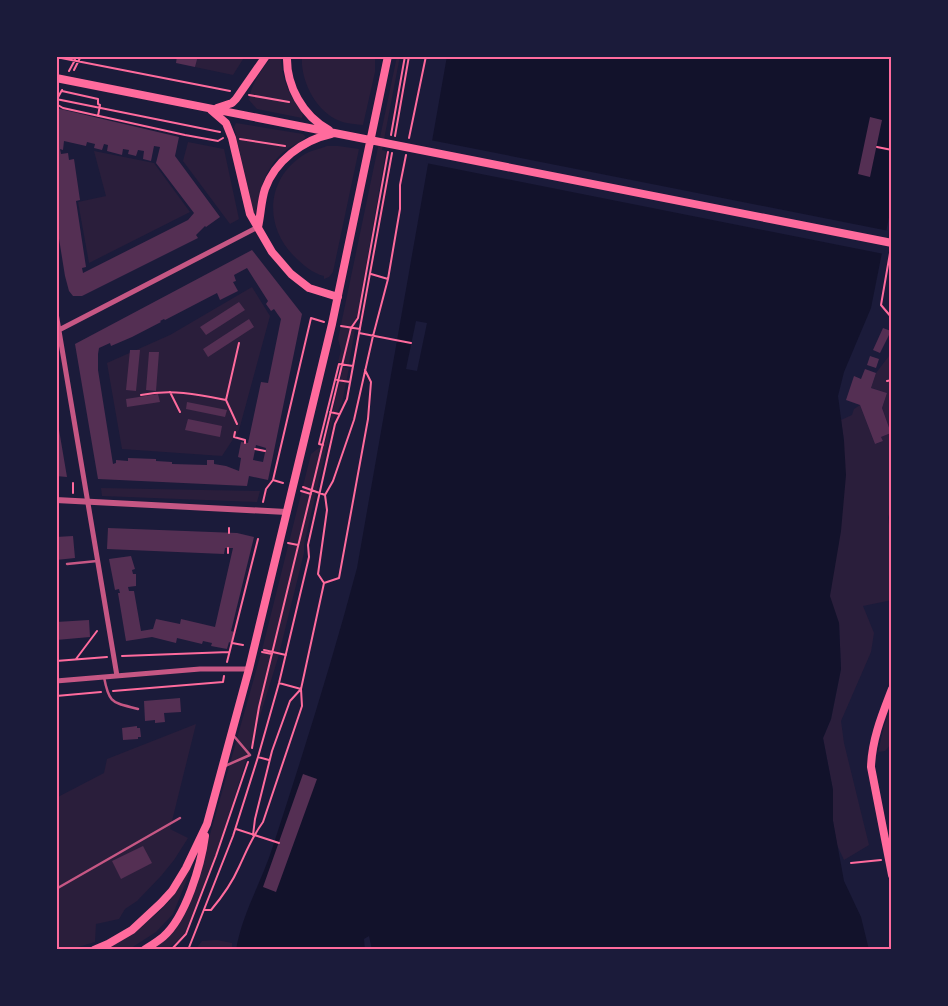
<svg xmlns="http://www.w3.org/2000/svg" width="948" height="1006" font-family="Barlow,sans-serif">
<style>
.green{fill:#2a1e3b}
.water{fill:#12122b}
.pier{fill:#1b1b3a}
.building{fill:#542f53;fill-rule:evenodd}
.lines{fill:none;stroke-linecap:round;stroke-linejoin:round}
.path{stroke:#ff6b9d;stroke-width:2}
.service{stroke:#c65784;stroke-width:2.5}
.minor{stroke:#c65784;stroke-width:5}
.tertiary{stroke:#c65784;stroke-width:6}
.secondary{stroke:#ff6b9d;stroke-width:8}
.neatline{fill:none;stroke:#ff6b9d;stroke-width:2}
</style>
<rect width="100%" height="100%" fill="#1b1b3a"/>
<path class="green" d="M198,56H245L233,75L195,67Z
M272,56H281C281,78 290,97 303,114L302,118L257,109L249,100C251,83 262,70 272,56Z
M302,56H375V72L363,125C356,124 347,124 340,121C316,112 300,80 302,56Z
M397,56H400L382,150L386,151L349,364L338,362L341,350L338,339Z
M236,123L303,134L306,137C301,143 292,145 286,150C266,166 260,188 256,212L254,215L234,127Z
M188,142L224,149L239,219L230,224L183,161Z
M327,146H338L359,149L333,272L329,277L324,279V276C312,273 303,265 293,255C263,224 267,177 305,154C312,150 320,149 327,146Z
M94,151L154,163L190,212L89,263L78,202L106,196Z
M252,287L270,316L239,430L222,456L122,449L107,363L170,335Z
M892,352V507L888,517L892,548V600L863,606L874,633L871,652L841,721L844,743L869,845L844,860L837,845L833,821V790L823,738L831,719L841,669L839,623L829,596L844,441L841,420L852,415L854,409L860,405L875,444L883,441L881,437L891,433L882,408L887,393L871,388L876,373Z
M343,367L349,368L342,403L333,420L304,545V553L278,658L250,748L216,856L186,934L166,950H144L172,923L202,863L263,646L311,454L325,443Z
M101,488L260,491L257,502L102,496Z
M892,707V743L885,751L878,752L884,726Z
M196,724L170,829L188,838L174,860L161,876L137,901L125,909L119,919L96,924L95,942L68,950H56V798L104,773L107,759Z
M190,866L192,867L173,914L156,932L128,950H100C125,936 151,923 170,900C178,890 183,878 190,866Z
M217,940L232,943V950H195L202,941Z"/>
<path class="water" d="M447,56H892V202L871,308L844,372L838,396L844,441L846,475L841,531L830,596L839,623L841,669L831,719L823,738L833,790V821L844,881L861,917L869,950H372L369,936L364,939L365,950H236C242,914 262,881 273,846C303,754 332,662 357,568Z"/>
<path class="pier" d="M430,140L889,231L884,254L426,163Z
M416,321L427,323L417,371L406,369Z"/>
<path class="building" d="M177,56H198L195,67L176,63Z
M56,108L179,137L175,156L220,217L206,227L205,226L196,235L198,238L82,296H73L69,291L65,276L56,220ZM64,141L86,146L87,142L95,144L94,148L102,150L104,144L108,145L107,151L122,155L123,149L129,150L128,154L136,156L138,150L144,151L143,159L151,161L154,146L160,147L156,163L194,213L188,220L83,273L82,268L86,267L76,201L80,200L74,159L69,160L68,153L61,154L60,149L63,150Z
M870,117L882,120L870,177L858,174Z
M252,250L302,314L268,480L249,476L247,486L98,479L75,344ZM247,268L268,301L266,304L271,311L274,309L281,319L268,383L261,382L248,443L241,442L238,457L241,458L239,471L226,466L214,464V460H207V465L172,464V462L156,461V459L128,458V461L116,460V463L113,464L98,370V354L99,348L110,343L111,346L132,337L161,322L160,321L164,319L165,320L217,293L220,300L238,291L233,282L236,281L234,275ZM256,445L266,448L263,462L253,460Z
M239,302L245,310L206,335L200,327Z
M249,319L254,327L208,357L203,349Z
M883,328L891,331L880,353L873,350Z
M130,350H140L136,391L126,390Z
M149,352H159L156,391L146,390Z
M870,356L879,359L876,368L867,365Z
M865,369L876,373L871,388L887,393L882,408L891,433L881,437L883,441L875,444L860,405L846,400L854,376L861,379Z
M158,394L160,402L127,407L126,399Z
M187,402L227,410L225,417L186,409Z
M56,418H57L67,477L56,476Z
M188,419L222,426L220,437L185,430Z
M108,528L237,533L254,537L231,631L234,632L231,643L229,642L227,649L211,646L212,643L203,641L202,644L177,638L176,643L152,637L126,641L118,593H120L119,589L115,590L109,559L131,556L135,569L132,570L133,574H136V586L128,587L129,591H134L141,631L153,629L156,619L180,624L181,619L215,627L233,548H225L224,554L107,549Z
M73,536L75,558L56,560V537Z
M89,620L90,637L56,640V622Z
M180,698L181,712L164,713L165,722L155,723V720L145,721L144,701Z
M137,726V728H140L141,737H138V739L123,740L122,728Z
M303,774L317,779L276,892L263,887Z
M143,846L152,863L121,879L112,861Z"/>
<g class="lines">
<path class="path" d="M56,57L230,91
M74,70L81,56
M69,71L75,60
M62,91L98,99V104L100,105L98,116
M249,95L289,102
M56,99L220,132
M56,101L62,90
M56,104L63,108L185,135L218,141L223,138
M391,135L405,56
M395,136L409,56
M409,138L426,56
M240,139L285,146
M877,147L892,150
M890,253L881,305L892,318
M371,274L388,279
M341,326L360,329
M359,333L411,343
M337,380L350,382
M887,381L892,380
M170,392L180,412
M141,395C170,389 197,394 226,400
M330,412L339,414
M237,424L226,400L239,343
M235,432L234,437L245,440V443
M323,445L319,444L339,364L353,366
M255,449L265,451
M273,480L283,483
M73,483V493
M303,487L325,495
M301,491L311,494
M263,502L266,489L273,480L311,318L324,322
M229,533V528
M288,543L298,545
M228,553V548
M324,583L339,578L368,419L371,382L365,370
M232,643L243,645
M264,650L286,655
M262,652L272,654
M122,656L229,652
M76,659L97,631
M56,661L107,657
M227,662L258,539
M113,691L223,682L224,676
M56,696L101,692
M252,748L259,707L351,328L358,318L388,152
M258,757L269,760
M236,829L279,843
M253,835L255,819L272,751L290,701L301,689L279,683
M851,863L881,860
M204,910H211C222,897 232,883 239,867C247,850 252,837 263,822L302,706L301,689L324,583L318,574L327,510L325,495L333,481L354,420L373,336L388,279L400,209V185L406,155
M171,950L186,934L216,856L248,762
M188,950L233,836L258,757L279,683L309,557L308,545L335,424L347,399L392,153"/>
<path class="service" d="M67,564L97,561
M104,677C109,704 112,702 138,709
M225,766L250,755L233,735
M56,889L180,818"/>
<path class="minor" d="M56,313L117,676
M57,331L258,227
M56,681L200,669H249"/>
<path class="tertiary" d="M56,500L286,512"/>
<path class="secondary" d="M287,56C286,86 303,116 329,130
M56,78L892,243
M217,108L232,103L236,99L266,56
M211,110L226,123L232,138L250,214L272,252L291,274L309,288L338,297
M258,227C261,214 261,201 265,189C275,161 303,140 331,134
M892,689C882,715 872,739 871,767L892,875
M94,950L108,944L132,930L161,903L172,891L186,868L207,824L249,669L332,324L388,56
M144,950C150,946 157,942 163,937C186,917 201,865 205,836"/>
</g>
<rect width="948" height="1006" fill="none" stroke="#1b1b3a" stroke-width="115"/>
<rect x="58" y="58" width="832" height="890" class="neatline"/>
</svg>
